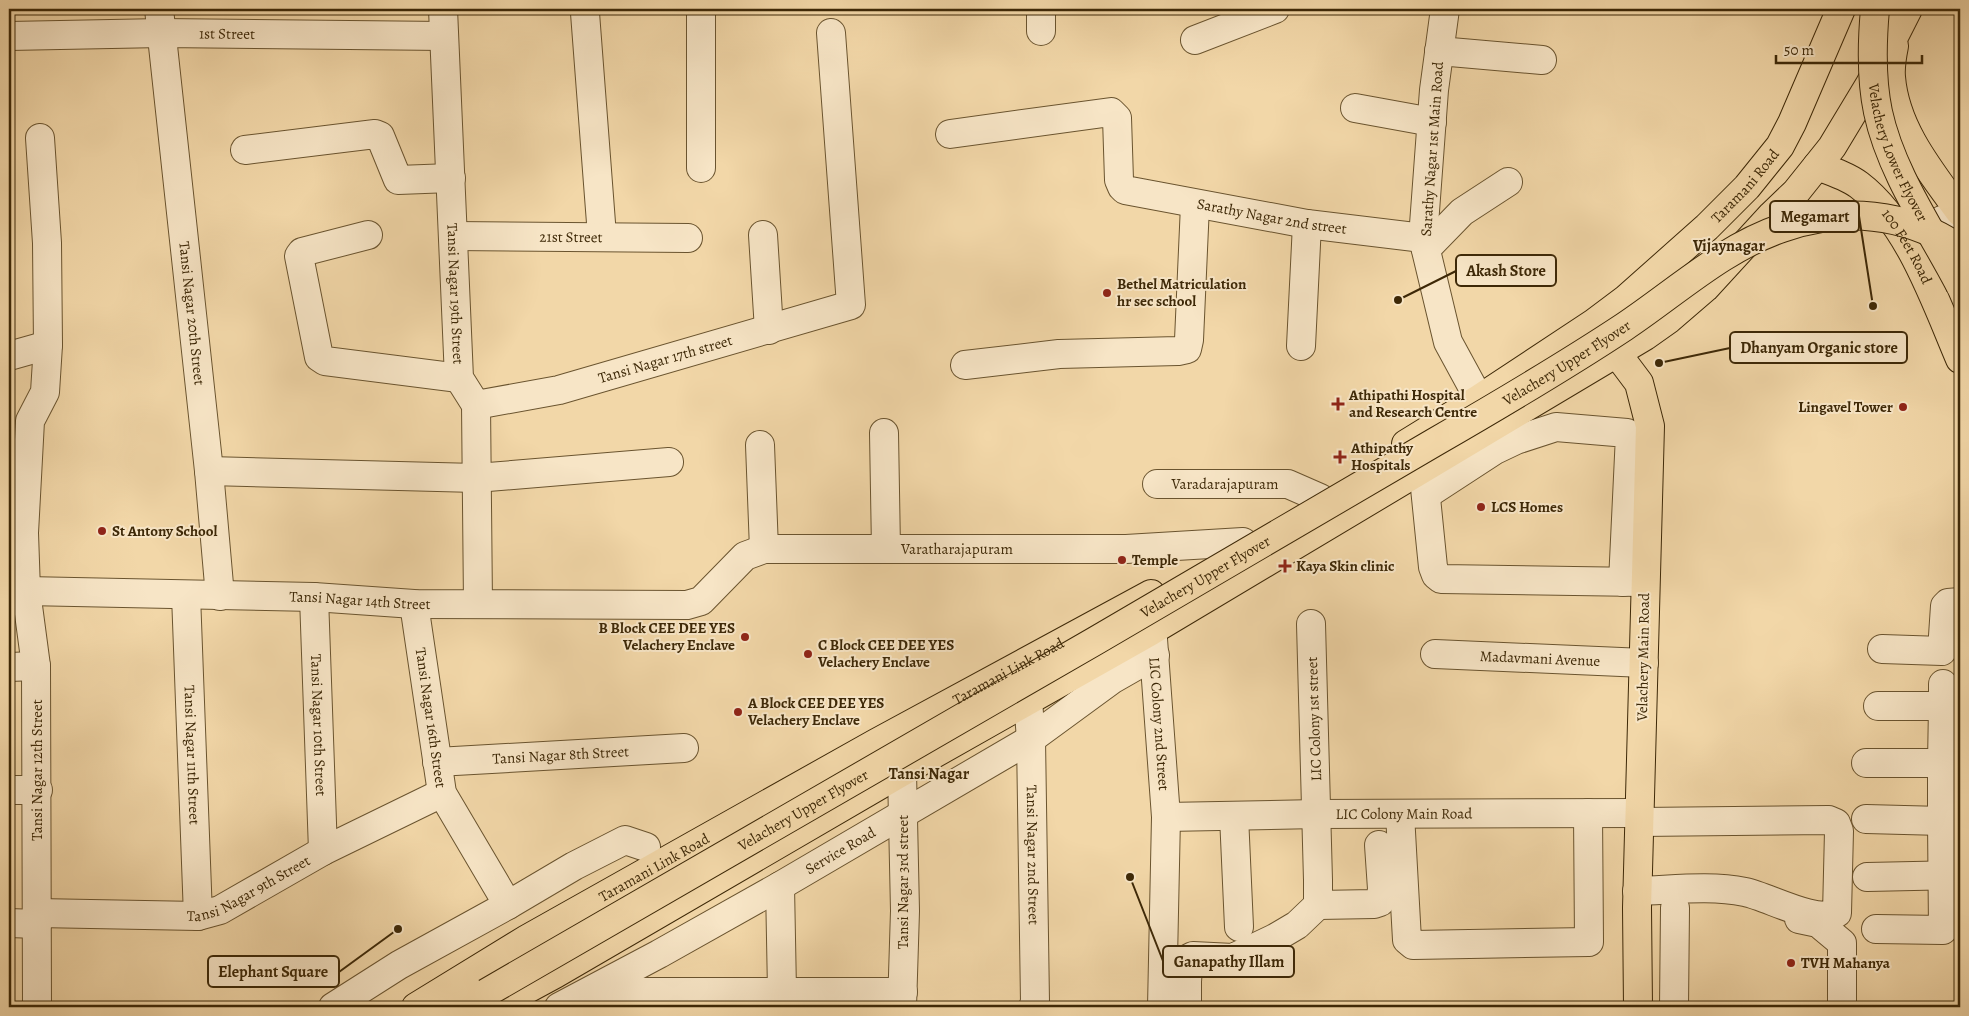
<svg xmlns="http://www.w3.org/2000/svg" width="1969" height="1016" font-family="Alegreya,serif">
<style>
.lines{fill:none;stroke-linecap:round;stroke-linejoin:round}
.minor-casing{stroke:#6a542f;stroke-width:30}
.major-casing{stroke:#3d2807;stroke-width:30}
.minor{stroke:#f7e5c6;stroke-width:28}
.major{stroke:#f2d7a8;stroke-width:28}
.major-bridge-casing{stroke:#3d2807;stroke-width:30;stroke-linecap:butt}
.major-bridge{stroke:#f2d7a8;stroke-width:28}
.poi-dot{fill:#8f2418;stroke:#f7e5c6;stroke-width:2}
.labels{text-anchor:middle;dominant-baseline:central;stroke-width:4;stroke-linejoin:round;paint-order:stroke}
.street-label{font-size:15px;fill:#3d2807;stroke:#f7e5c6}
.poi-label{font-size:15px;font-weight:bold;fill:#3d2807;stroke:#f7e5c6;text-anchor:start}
.neighbourhood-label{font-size:16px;font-weight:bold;fill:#3d2807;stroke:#f7e5c6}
.leader{fill:none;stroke:#3d2807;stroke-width:2}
.callout-dot{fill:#3d2807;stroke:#f7e5c6;stroke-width:2}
.callout{fill:#f7e5c6;stroke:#3d2807;stroke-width:2}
.callout-label{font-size:16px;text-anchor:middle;font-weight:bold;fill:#3d2807}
</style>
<rect width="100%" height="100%" fill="#f2d7a8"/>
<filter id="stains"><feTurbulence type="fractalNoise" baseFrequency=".004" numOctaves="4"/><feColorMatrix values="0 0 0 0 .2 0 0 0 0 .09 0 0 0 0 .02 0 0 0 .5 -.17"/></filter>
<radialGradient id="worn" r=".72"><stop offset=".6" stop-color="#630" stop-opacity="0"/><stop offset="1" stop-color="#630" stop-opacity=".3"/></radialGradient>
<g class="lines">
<g class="minor-casing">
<g id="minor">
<path id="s1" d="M159,9L209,471L220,596"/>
<path id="s2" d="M443,9L459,378L476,405L478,604"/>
<path d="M1445,9L1434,90L1423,238L1448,342L1479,399"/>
<path d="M585,13L602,236"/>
<path d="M1041,31V9"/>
<path id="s3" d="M9,36L162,33L444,36"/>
<path d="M1195,40L1275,9"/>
<path d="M1439,51L1542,60"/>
<path d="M1355,108L1432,122"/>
<path id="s4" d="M950,134L1111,112L1117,118L1119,180L1122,187L1125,190L1307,224L1423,238"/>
<path d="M245,150L375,134L380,136L398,180L451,178"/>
<path d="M701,168V9"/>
<path d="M368,235L302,252L299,256L319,357L325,361L459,378"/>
<path d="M763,235L769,330"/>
<path id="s5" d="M453,236L688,238"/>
<path d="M1907,238L1942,220L1960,216"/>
<path d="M1426,249L1462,212L1508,182"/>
<path d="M1301,346L1307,224"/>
<path d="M9,356L48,345"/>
<path d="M965,365L1059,354L1178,351L1187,349L1189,340L1195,205"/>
<path id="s6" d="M476,405L559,390L851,305L831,33"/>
<path d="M884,433L886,549"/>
<path d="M760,445L764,549"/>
<path d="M209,471L476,478L669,462"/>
<path d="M1424,478L1433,567L1436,575L1441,579L1641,582"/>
<path id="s7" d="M1157,484H1288L1320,498"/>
<path d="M1426,495L1495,450L1516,440L1556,427L1627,433L1630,435L1623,582"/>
<path id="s8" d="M26,591L314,597L414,604L687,605L701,601L745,556L764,549H1126L1243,542"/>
<path id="s9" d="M186,595L198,916"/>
<path id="s10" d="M314,597L323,851"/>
<path id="s11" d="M414,604L442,793L508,905"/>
<path id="s12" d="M1153,639L1166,817L1162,1007"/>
<path d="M1882,649L1942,651L1945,606L1948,603L1960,602"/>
<path id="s13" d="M1435,654L1644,663"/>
<path d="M9,667L36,666"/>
<path id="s14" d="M1028,701L1031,739L1035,1002L1033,1007"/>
<path d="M1878,706H1943V684"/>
<path id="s15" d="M437,762L684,748"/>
<path d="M1866,763H1942L1943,706"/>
<path d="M9,790H38"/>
<path d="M1400,814L1407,940L1413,945L1589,942L1588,813"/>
<path d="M1234,816L1239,927"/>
<path id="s16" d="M1166,817L1317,814L1640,813"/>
<path d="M1866,819L1942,821V763"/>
<path d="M1867,877L1960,875"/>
<path d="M780,886L782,991"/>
<path d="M1637,891C1673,890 1710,885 1745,892C1769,897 1815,924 1837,913L1839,831L1836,823L1829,820L1640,822"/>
<path d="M1318,905L1374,904L1380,902L1382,889L1379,845"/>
<path id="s17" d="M37,913L198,916L220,910L323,851L442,793"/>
<path d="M1799,919L1818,923L1842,943V1007"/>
<path d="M9,923L37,924"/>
<path d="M1876,929L1943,930L1942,821"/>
<path d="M1169,979L1187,981V1007"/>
<path d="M1187,981L1189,958L1193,956L1233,958L1275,938L1297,925L1318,905V880L1311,624"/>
<path d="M592,992H903"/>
<path d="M37,1007L36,666L26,591L24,533L30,421L45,392L48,345L47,243L40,138"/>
<path d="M333,1007L399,965L508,905L574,866L625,840L646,847"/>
<path id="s18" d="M559,1007L659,954L780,886L1031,739L1113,679L1155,655"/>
<path d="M902,1007L905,911L902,772"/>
<path d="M1674,1007L1675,908"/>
</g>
</g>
<g class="major-casing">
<g id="major">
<path d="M1894,46C1892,56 1890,66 1891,77C1895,129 1931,172 1960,212"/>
<path id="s19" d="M1817,166C1831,171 1847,176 1859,185C1909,223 1936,303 1960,359"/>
<path d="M1606,339L1639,383L1650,426L1637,908L1638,1007"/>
<path id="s20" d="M1406,444L1479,399L1594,323L1626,299L1707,227L1747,187L1780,146L1792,123L1841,9"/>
<path id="s21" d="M416,1007L527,939L876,743L1151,594"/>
<path d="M459,1007L486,993"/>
<path d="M494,1007L555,974L902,772L1151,631L1645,336L1669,319L1705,288L1772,215L1796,192L1832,147L1870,84L1908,9"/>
</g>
</g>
<use href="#minor" class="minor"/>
<use href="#major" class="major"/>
<g class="major-bridge-casing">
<g id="major-bridge">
<path id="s22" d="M1875,9C1872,42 1871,79 1878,112C1891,173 1932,231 1960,285"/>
<path id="s23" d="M486,993C803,810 1120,628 1435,442C1499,405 1562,368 1624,327C1675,293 1723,248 1782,228C1842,207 1907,212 1960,249"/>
</g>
</g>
<use href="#major-bridge" class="major-bridge"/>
</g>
<g class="poi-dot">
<circle cx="1107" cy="293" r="5"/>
<path d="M1335.5 396.5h5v5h5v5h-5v5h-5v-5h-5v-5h5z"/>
<circle cx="1903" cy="407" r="5"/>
<path d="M1337.5 449.5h5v5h5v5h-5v5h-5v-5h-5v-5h5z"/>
<circle cx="1481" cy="507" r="5"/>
<circle cx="102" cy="531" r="5"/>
<circle cx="1122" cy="560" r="5"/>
<path d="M1282.5 558.5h5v5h5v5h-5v5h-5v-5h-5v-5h5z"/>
<circle cx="745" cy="637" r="5"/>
<circle cx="808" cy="654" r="5"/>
<circle cx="738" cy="712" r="5"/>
<circle cx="1791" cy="963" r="5"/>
</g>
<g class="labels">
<g class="street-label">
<text stroke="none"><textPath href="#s3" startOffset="218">1st Street</textPath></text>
<text transform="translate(1432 149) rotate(-86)">Sarathy Nagar 1st Main Road</text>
<text stroke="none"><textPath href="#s22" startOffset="148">Velachery Lower Flyover</textPath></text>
<text stroke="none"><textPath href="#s20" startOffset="428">Taramani Road</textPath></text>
<text stroke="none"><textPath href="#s4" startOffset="394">Sarathy Nagar 2nd street</textPath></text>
<text stroke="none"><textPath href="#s5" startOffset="118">21st Street</textPath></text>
<text stroke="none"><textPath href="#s19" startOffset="125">100 Feet Road</textPath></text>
<text stroke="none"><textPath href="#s2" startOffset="285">Tansi Nagar 19th Street</textPath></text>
<text stroke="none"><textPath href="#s1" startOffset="306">Tansi Nagar 20th Street</textPath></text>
<text stroke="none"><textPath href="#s6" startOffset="195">Tansi Nagar 17th street</textPath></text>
<text stroke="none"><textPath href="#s23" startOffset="1251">Velachery Upper Flyover</textPath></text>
<text stroke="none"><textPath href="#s7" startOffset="68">Varadarajapuram</textPath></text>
<text stroke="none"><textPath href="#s8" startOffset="952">Varatharajapuram</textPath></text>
<text stroke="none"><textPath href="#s23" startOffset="831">Velachery Upper Flyover</textPath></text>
<text stroke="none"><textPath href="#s8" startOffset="334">Tansi Nagar 14th Street</textPath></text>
<text transform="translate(1643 657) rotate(-89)">Velachery Main Road</text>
<text stroke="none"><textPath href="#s13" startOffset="105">Madavmani Avenue</textPath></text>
<text stroke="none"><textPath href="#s21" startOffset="681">Taramani Link Road</textPath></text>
<text stroke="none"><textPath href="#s11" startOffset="115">Tansi Nagar 16th Street</textPath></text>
<text transform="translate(1314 719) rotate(-92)">LIC Colony 1st street</text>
<text stroke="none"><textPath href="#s10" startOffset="128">Tansi Nagar 10th Street</textPath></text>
<text stroke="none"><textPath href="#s12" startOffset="85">LIC Colony 2nd Street</textPath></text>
<text stroke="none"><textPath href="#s15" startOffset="124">Tansi Nagar 8th Street</textPath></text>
<text stroke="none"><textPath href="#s9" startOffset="160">Tansi Nagar 11th Street</textPath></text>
<text transform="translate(37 770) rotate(-90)">Tansi Nagar 12th Street</text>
<text stroke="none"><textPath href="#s23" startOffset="366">Velachery Upper Flyover</textPath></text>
<text stroke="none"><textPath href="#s16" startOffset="238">LIC Colony Main Road</textPath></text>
<text stroke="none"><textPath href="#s18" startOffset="322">Service Road</textPath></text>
<text stroke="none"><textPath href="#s14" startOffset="154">Tansi Nagar 2nd Street</textPath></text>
<text stroke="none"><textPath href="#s21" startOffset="276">Taramani Link Road</textPath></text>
<text transform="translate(903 882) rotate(-90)">Tansi Nagar 3rd street</text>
<text stroke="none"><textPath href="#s17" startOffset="218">Tansi Nagar 9th Street</textPath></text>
</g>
<g class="poi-label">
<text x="1117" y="284">Bethel Matriculation<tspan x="1117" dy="17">hr sec school</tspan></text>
<text x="1349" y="395">Athipathi Hospital<tspan x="1349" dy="17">and Research Centre</tspan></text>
<text x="1893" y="407" text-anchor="end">Lingavel Tower</text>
<text x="1351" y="448">Athipathy<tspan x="1351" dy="17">Hospitals</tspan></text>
<text x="1491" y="507">LCS Homes</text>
<text x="112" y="531">St Antony School</text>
<text x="1132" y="560">Temple</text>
<text x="1296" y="566">Kaya Skin clinic</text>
<text x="735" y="628" text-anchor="end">B Block CEE DEE YES<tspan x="735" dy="17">Velachery Enclave</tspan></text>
<text x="818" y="645">C Block CEE DEE YES<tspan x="818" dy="17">Velachery Enclave</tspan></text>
<text x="748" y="703">A Block CEE DEE YES<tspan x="748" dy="17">Velachery Enclave</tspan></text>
<text x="1801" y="963">TVH Mahanya</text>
</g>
<g class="neighbourhood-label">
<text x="1729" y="246">Vijaynagar</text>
<text x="929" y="774">Tansi Nagar</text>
</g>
</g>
<path class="leader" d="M1873 306L1859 216M1398 300L1456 271M1659 363L1730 348M1130 877L1163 961M398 929L339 972"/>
<g class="callout-dot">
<circle cx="1873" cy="306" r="5"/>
<circle cx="1398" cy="300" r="5"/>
<circle cx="1659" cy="363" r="5"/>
<circle cx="1130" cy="877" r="5"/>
<circle cx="398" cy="929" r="5"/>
</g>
<g class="callout">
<rect x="1770" y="201" width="89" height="31" rx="5"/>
<rect x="1456" y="255" width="100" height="31" rx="5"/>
<rect x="1730" y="332" width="177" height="31" rx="5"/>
<rect x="1163" y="946" width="131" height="31" rx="5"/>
<rect x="208" y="956" width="131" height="31" rx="5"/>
</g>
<g class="callout-label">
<text x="1815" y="222">Megamart</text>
<text x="1506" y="276">Akash Store</text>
<text x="1819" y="353">Dhanyam Organic store</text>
<text x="1229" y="967">Ganapathy Illam</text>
<text x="273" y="977">Elephant Square</text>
</g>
<rect width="1969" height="1016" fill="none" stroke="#f2d7a8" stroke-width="30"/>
<rect x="10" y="10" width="1949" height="996" fill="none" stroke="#3d2807" stroke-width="2.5"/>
<rect x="15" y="15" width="1939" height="986" fill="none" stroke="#3d2807"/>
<path d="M1776 55v8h146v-8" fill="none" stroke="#3d2807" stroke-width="2.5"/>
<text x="1784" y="55" font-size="15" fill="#3d2807" stroke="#f7e5c6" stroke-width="4" paint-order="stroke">50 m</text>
<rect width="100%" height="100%" filter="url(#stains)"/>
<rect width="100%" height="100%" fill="url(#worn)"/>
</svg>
